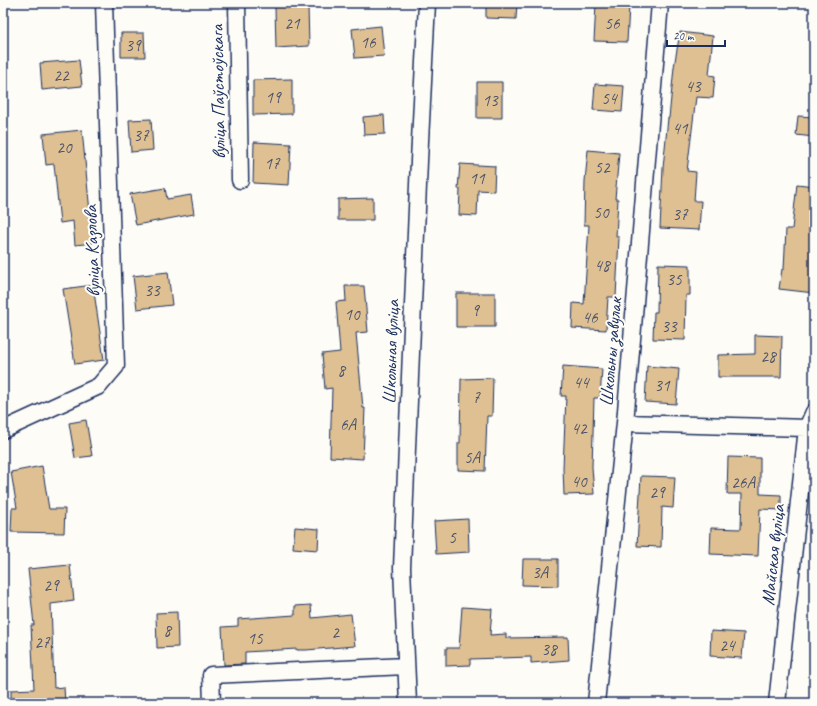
<svg xmlns="http://www.w3.org/2000/svg" width="817" height="706" font-family="Caveat,sans-serif">
<style>
.building{fill:#dec092;stroke:#1b2f5e}
.lines{fill:none;stroke-linecap:round;stroke-linejoin:round}
.minor-casing{stroke:#1b2f5e;stroke-width:19}
.minor{stroke:#fdfcf7;stroke-width:16}
.labels{text-anchor:middle;dominant-baseline:central;stroke-width:4;stroke-linejoin:round;paint-order:stroke}
.number-label{font-size:17px;fill:#4c536b}
.street-label{font-size:19px;fill:#1b2f5e;stroke:#fdfcf7}
</style>
<rect width="100%" height="100%" fill="#fdfcf7"/>
<filter id="ink" filterUnits="userSpaceOnUse"><feTurbulence type="fractalNoise" baseFrequency=".025" numOctaves="2"/><feDisplacementMap in="SourceGraphic" scale="8" xChannelSelector="R" yChannelSelector="G"/><feConvolveMatrix kernelMatrix="1 2 1 2 8 2 1 2 1" color-interpolation-filters="sRGB"/></filter>
<g filter="url(#ink)">
<path class="building" d="M486,3H517L516,19L486,18Z
M596,4L629,6L627,42L594,41Z
M308,6L309,46L276,48L275,7Z
M381,26L384,56L355,58L352,29Z
M680,32L713,36L709,75L715,76L713,98L696,97L687,171L696,172L694,201H701L699,230L660,228L663,168L668,118H669L674,67Z
M121,33H144L145,57H121Z
M79,60L82,86L42,90L40,63Z
M292,79V114L253,115V80Z
M477,82H502V118H477Z
M595,84L624,86L622,112L593,110Z
M384,115L385,134L364,135L363,117Z
M798,116L814,117V137L796,135Z
M151,119L153,150L131,152L129,120Z
M82,130L93,243L75,245L73,221L60,223L54,164L46,165L43,134Z
M254,142L291,144L289,185L253,183Z
M588,150L619,153L615,199H618L616,237H619L616,297H608L606,330L572,328L573,303L584,304L589,225H584L585,181Z
M460,164L495,166L494,191L478,190L477,216L459,215L460,189H458Z
M797,184L814,186V293L779,289L782,269H784L786,229H792Z
M165,188L167,199L191,195L194,214L136,225L130,194Z
M373,198V220H338V199Z
M658,264L690,265V295H686L685,340L653,339L654,312H657Z
M168,272L172,305L137,309L133,276Z
M93,285L104,360L75,364L63,289Z
M345,286H364L368,332L356,333L363,408H365L363,459L330,457L332,388L325,389L322,354L340,352L336,302L346,301Z
M456,293H495V327H456Z
M755,335L782,336L781,377H718V355L755,354Z
M563,366L602,369L600,398H594L592,467L594,494L564,495L563,468L566,396H561Z
M647,366L679,369L676,404L645,402Z
M493,378L492,416H487L485,471L458,470V443H460L461,379Z
M86,420L92,456L75,458L69,423Z
M728,457L760,458V494L781,495V510L760,509L758,556L710,554L711,528L741,529L742,494H727Z
M42,466L49,509H65L64,533L11,532L12,508H17L11,472Z
M641,476L675,477L673,508L662,507L661,547L637,546Z
M468,519L469,552L436,554L434,521Z
M295,527L319,529L318,550L293,548Z
M523,559H558V586L522,585Z
M70,565L74,601L51,604L54,688L64,687L65,703H11V690L34,689L31,625H34L28,569Z
M311,605L312,618L351,614L355,646L306,650H297V649L245,652V664L224,665L222,627L238,626V619L295,615V606Z
M462,607L492,609L490,635L506,634V638L568,637L569,660L531,663V657L470,659V665L446,666V648H459Z
M177,612L178,647L157,648L156,613Z
M711,631L744,633L742,658L710,656Z"/>
<g class="lines">
<g class="minor-casing">
<path id="minor" d="M237,3L240,180
M625,423L807,428
M3,430L99,386L116,366L104,3
M212,703L211,675L406,666
M408,703L402,568L419,161L427,3
M596,703L625,423L660,3
M777,703L807,428L814,412"/>
</g>
<use href="#minor" class="minor"/>
</g>
</g>
<g class="labels">
<g class="number-label">
<text x="292" y="23">21</text>
<text x="612" y="23">56</text>
<text x="368" y="42">16</text>
<text x="133" y="45">39</text>
<text x="61" y="75">22</text>
<text x="693" y="86">43</text>
<text x="273" y="97">19</text>
<text x="609" y="98">54</text>
<text x="490" y="100">13</text>
<text x="680" y="128">41</text>
<text x="141" y="135">37</text>
<text x="64" y="147">20</text>
<text x="272" y="163">17</text>
<text x="602" y="167">52</text>
<text x="477" y="178">11</text>
<text x="601" y="212">50</text>
<text x="680" y="214">37</text>
<text x="602" y="265">48</text>
<text x="674" y="279">35</text>
<text x="152" y="290">33</text>
<text x="475" y="310">9</text>
<text x="352" y="314">10</text>
<text x="590" y="317">46</text>
<text x="669" y="326">33</text>
<text x="768" y="356">28</text>
<text x="341" y="370">8</text>
<text x="581" y="382">44</text>
<text x="662" y="385">31</text>
<text x="476" y="397">7</text>
<text x="348" y="424">6А</text>
<text x="579" y="428">42</text>
<text x="472" y="457">5А</text>
<text x="579" y="481">40</text>
<text x="743" y="482">26А</text>
<text x="657" y="492">29</text>
<text x="452" y="537">5</text>
<text x="540" y="572">3А</text>
<text x="51" y="585">29</text>
<text x="167" y="630">8</text>
<text x="335" y="632">2</text>
<text x="255" y="638">15</text>
<text x="42" y="642">27</text>
<text x="727" y="645">24</text>
<text x="549" y="649">38</text>
</g>
<g class="street-label">
<text transform="translate(218 92) rotate(-91)">вуліца Паўстоўскага</text>
<text transform="translate(92 251) rotate(-92)">вуліца Казлова</text>
<text transform="translate(391 352) rotate(-88)">Школьная вуліца</text>
<text transform="translate(611 352) rotate(-85)">Школьны завулак</text>
<text transform="translate(773 555) rotate(-84)">Майская вуліца</text>
</g>
</g>
<rect width="817" height="706" fill="none" stroke="#fdfcf7" stroke-width="16"/>
<rect x="8" y="8" width="801" height="690" fill="none" stroke="#1b2f5e" stroke-width="1.5" filter="url(#ink)"/>
<path d="M667 40v6h58v-6" fill="none" stroke="#1b2f5e" stroke-width="2"/>
<text x="673" y="40" font-size="12" fill="#1b2f5e" stroke="#fdfcf7" stroke-width="3" paint-order="stroke">20 m</text>
</svg>
